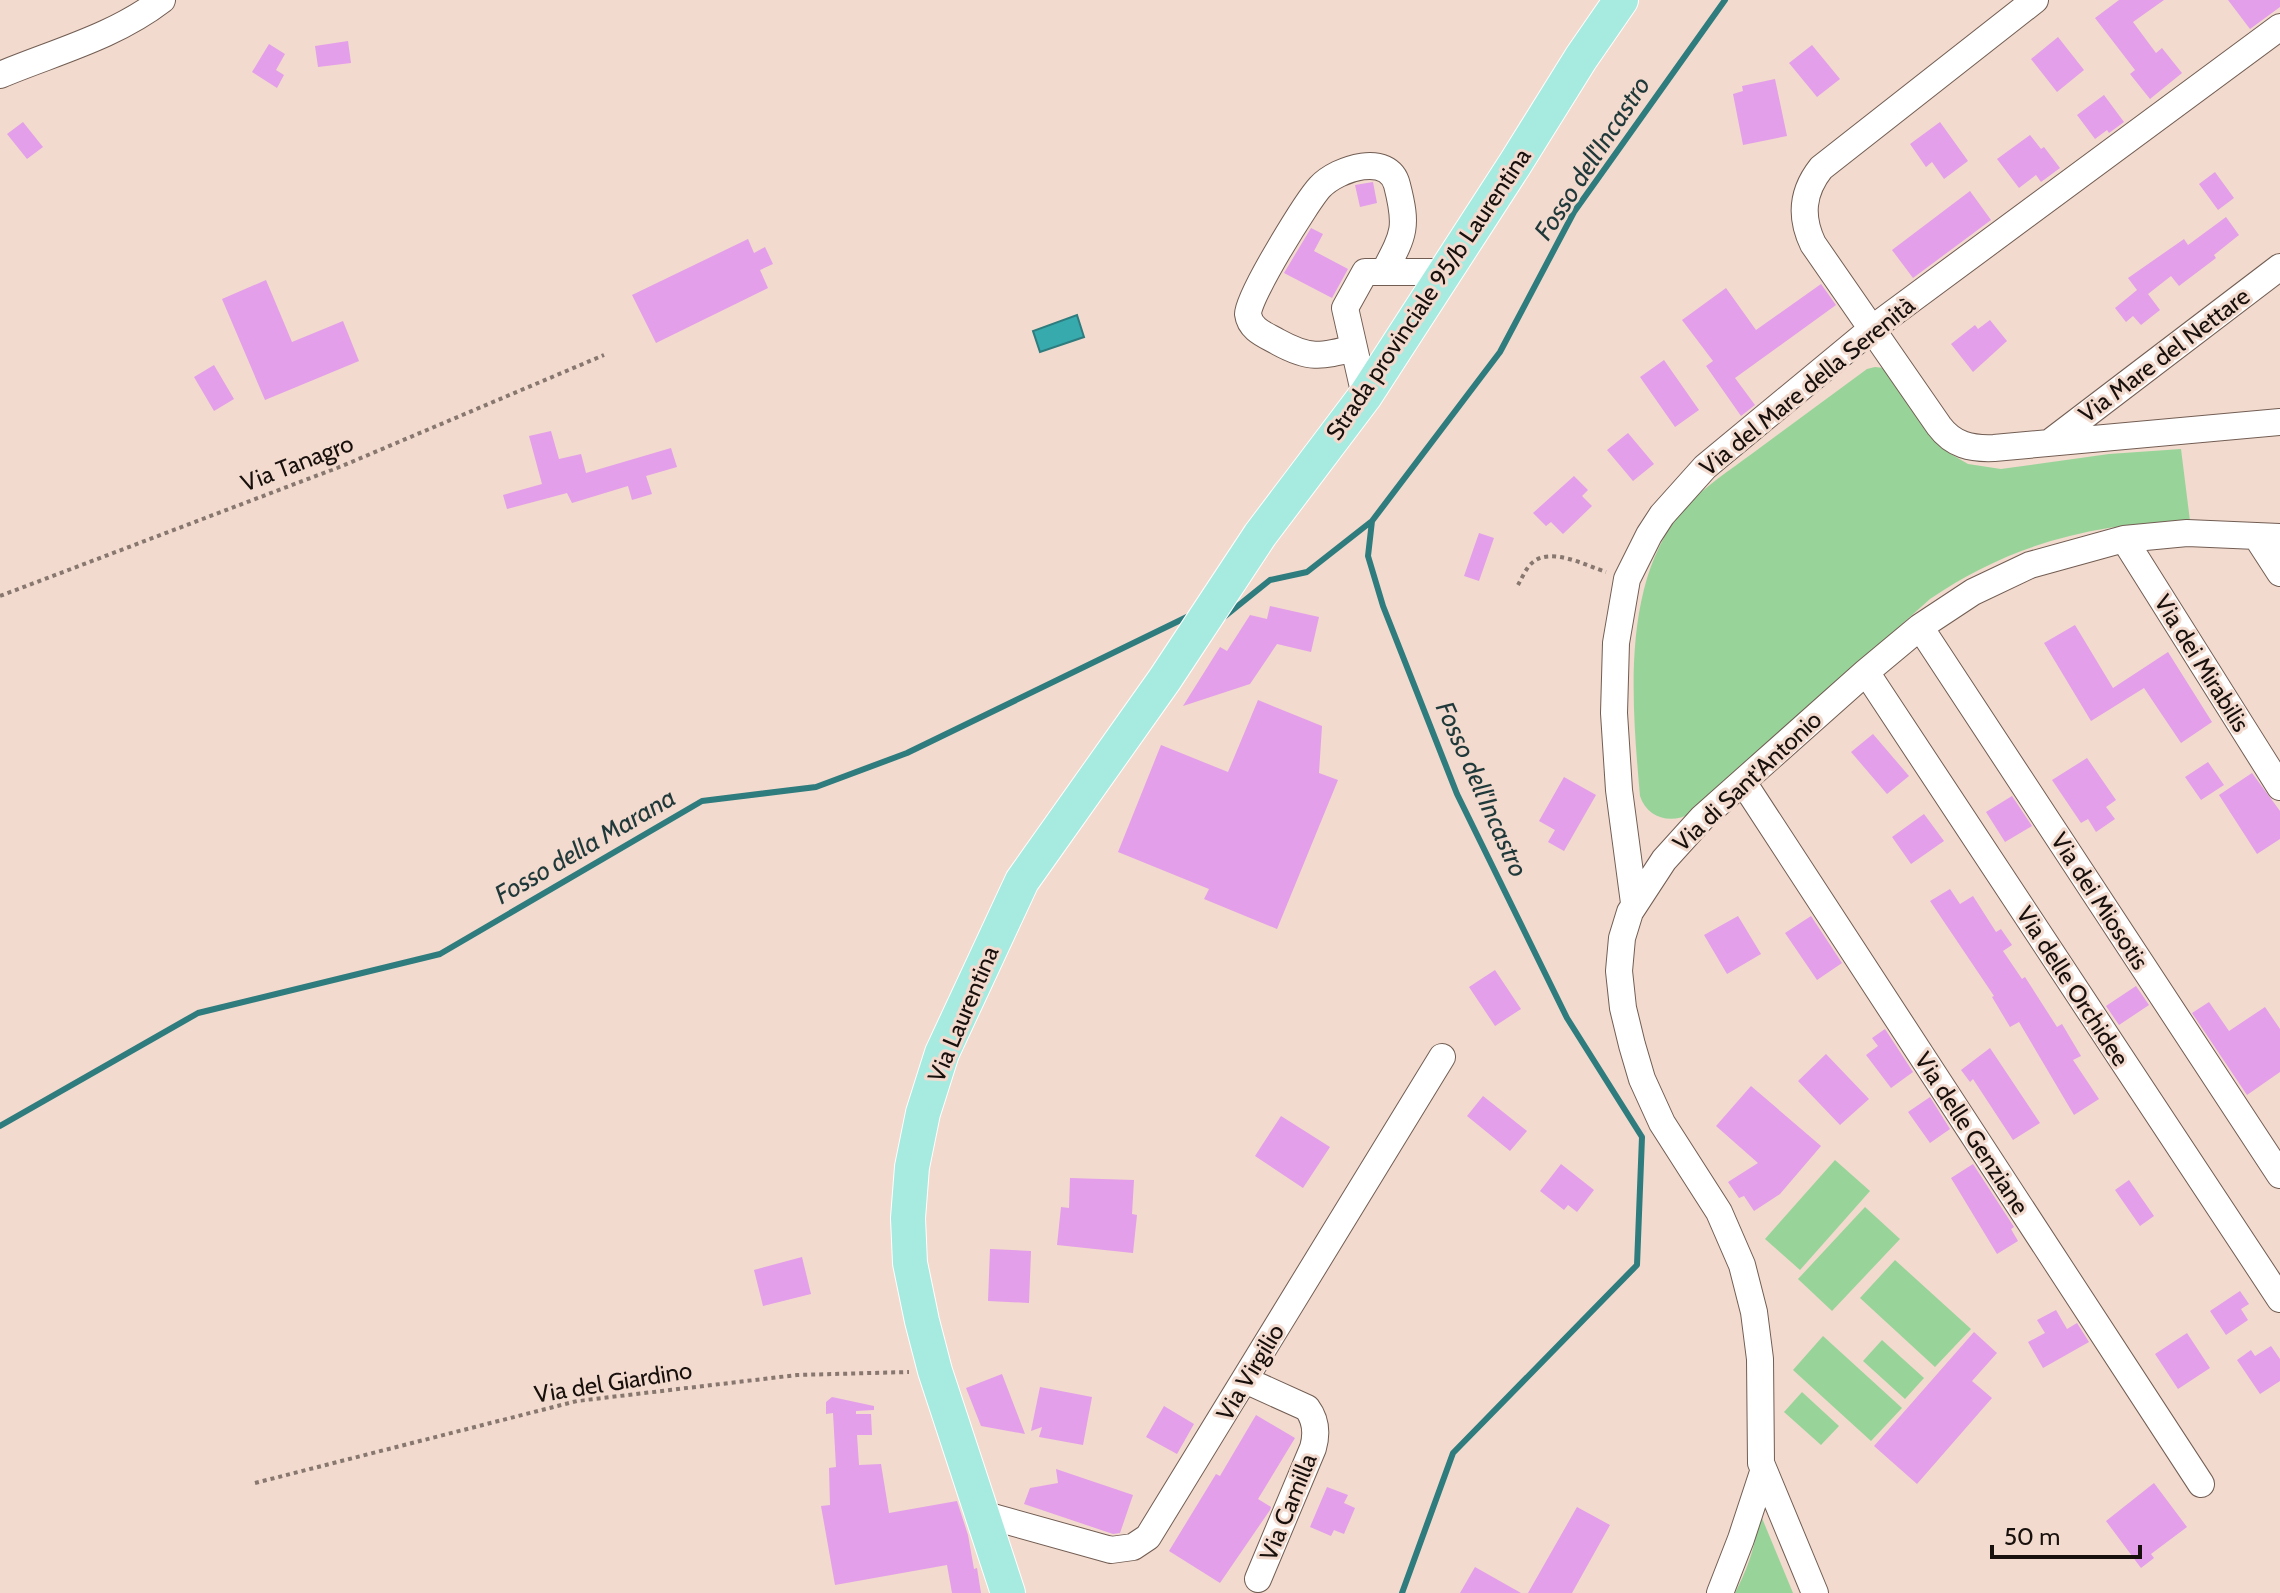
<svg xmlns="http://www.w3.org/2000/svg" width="2280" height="1593" font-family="Cabin,sans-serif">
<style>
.green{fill:#98d499}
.water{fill:#37aaae;stroke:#2e7c7d;stroke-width:2}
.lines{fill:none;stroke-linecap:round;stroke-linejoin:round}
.stream{stroke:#2e7c7d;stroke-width:6}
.building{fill:#e39fe9}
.minor-casing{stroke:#725d53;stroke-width:28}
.major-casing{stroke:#fff;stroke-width:36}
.path{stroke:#87776f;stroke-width:4;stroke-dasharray:4 4;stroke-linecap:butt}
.minor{stroke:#fff;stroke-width:26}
.major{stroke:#a7ebe0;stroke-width:34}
.labels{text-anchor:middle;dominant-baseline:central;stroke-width:6;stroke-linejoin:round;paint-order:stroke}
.street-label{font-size:24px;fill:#18100c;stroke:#f2dace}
.water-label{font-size:26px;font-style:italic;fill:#1f3839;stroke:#f2dace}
</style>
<rect width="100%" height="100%" fill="#f2dace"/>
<path class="green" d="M1875,367L1884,368L1892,374L1949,453L1968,464L2001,469L2109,454L2181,449L2190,521C2094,523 2010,544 1930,599L1691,813C1671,825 1647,818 1640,796C1632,705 1620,579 1686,507C1705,486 1730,470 1753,453C1791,425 1829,397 1867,369Z
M1835,1160L1870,1191L1800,1270L1765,1239Z
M1865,1207L1900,1239L1832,1311L1798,1279Z
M1895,1260L1971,1329L1935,1367L1860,1298Z
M1823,1336L1902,1408L1871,1441L1793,1370Z
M1882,1340L1924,1378L1905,1399L1863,1361Z
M1802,1392L1839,1426L1821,1445L1784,1412Z
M1757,1506L1793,1593H1735C1748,1568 1761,1534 1757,1506Z"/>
<path class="water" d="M1077,315L1084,337L1040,352L1033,331Z"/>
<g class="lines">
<path class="stream" d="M1224,617L1270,580L1307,572L1372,521
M0,1126L198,1013L440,954L702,801L816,787L907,753L1191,615
M1402,1593L1453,1453L1637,1265L1642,1137L1567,1018L1457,794L1383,606L1368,556L1372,521L1500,352L1574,212L1725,0"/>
</g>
<path class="building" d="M2119,0H2164L2133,22L2156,53L2162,48L2182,73L2150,99L2130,74L2135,70L2095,18Z
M2228,0H2280V7L2250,29Z
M2058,37L2084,70L2057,92L2031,59Z
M348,41L351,63L318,67L315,46Z
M269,44L285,54L276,70L284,75L277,88L252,72Z
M1812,45L1840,79L1817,97L1789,63Z
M1775,79L1787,136L1743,145L1733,94L1743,91L1742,86Z
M2104,95L2124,122L2109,133L2107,130L2095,139L2077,115Z
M23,122L43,147L27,159L7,134Z
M1940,122L1968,161L1944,179L1932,162L1926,167L1910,144Z
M2030,135L2041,149L2044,147L2060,168L2041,182L2036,175L2019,188L1997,159Z
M2215,172L2234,198L2218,210L2199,184Z
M1373,182L1377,203L1360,207L1355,185Z
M1970,191L1991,220L1913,278L1892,250Z
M2226,217L2239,235L2214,255L2216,258L2179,286L2171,276L2148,294L2160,310L2141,325L2133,316L2126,322L2115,308L2137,290L2128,278L2184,239L2188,245Z
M1311,228L1323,234L1314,251L1348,269L1332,298L1284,273Z
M748,239L754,253L765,247L773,264L760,270L768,288L656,343L632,295Z
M266,280L292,342L343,321L359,361L265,400L222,299Z
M1821,284L1836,305L1735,378L1755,405L1741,416L1706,366L1713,361L1682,320L1726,288L1756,330Z
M1990,320L2007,341L1973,372L1951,344L1975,325L1978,329Z
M1664,360L1699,410L1675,427L1640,377Z
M214,365L234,399L214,411L194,377Z
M551,431L559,459L581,454L586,473L671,448L677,467L646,476L652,494L632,500L628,486L572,503L567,493L507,509L503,495L542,484L529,436Z
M1628,433L1654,464L1633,481L1607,450Z
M1574,476L1588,490L1582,496L1592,506L1563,534L1551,522L1546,526L1533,513Z
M1479,533L1494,538L1479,581L1464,576Z
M1270,606L1319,617L1311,652L1277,644L1250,684L1183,706L1220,647L1227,651L1250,615L1267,619Z
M2075,625L2113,688L2168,652L2212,722L2181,743L2144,688L2091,721L2044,643Z
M1258,700L1322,726L1319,773L1338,780L1277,929L1204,899L1209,889L1118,852L1161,745L1228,772Z
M1873,734L1909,776L1887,794L1851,752Z
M2087,758L2116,800L2106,807L2115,819L2096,832L2088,819L2081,823L2052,780Z
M2208,762L2224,785L2201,800L2185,777Z
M2252,773L2280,811V839L2257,854L2219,795Z
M1564,777L1596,795L1564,851L1548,842L1555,830L1539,821Z
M2012,796L2032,826L2005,842L1986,812Z
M1924,814L1944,841L1911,864L1892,837Z
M1950,889L1960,904L1973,896L1996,932L2001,929L2012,945L2003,951L2022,979L2025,977L2057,1027L2062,1024L2081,1056L2073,1060L2099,1099L2074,1115L2019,1022L2010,1027L1992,997L1994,996L1930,901Z
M1738,916L1761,954L1727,974L1704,935Z
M1811,916L1842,963L1817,980L1785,933Z
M1495,970L1521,1009L1495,1026L1469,987Z
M2136,986L2149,1005L2119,1025L2106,1006Z
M2209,1002L2229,1031L2265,1007L2280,1029V1072L2247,1095L2192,1013Z
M1885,1029L1913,1072L1891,1088L1866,1055L1878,1046L1872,1038Z
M1990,1048L2040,1123L2013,1140L1973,1079L1970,1082L1961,1070Z
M1826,1054L1869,1099L1840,1125L1798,1081Z
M1751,1086L1821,1146L1780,1194L1754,1211L1744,1196L1739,1198L1728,1182L1758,1163L1716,1126Z
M1483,1096L1527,1131L1510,1151L1467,1116Z
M1930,1097L1950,1129L1930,1143L1908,1112Z
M1281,1116L1330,1147L1303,1188L1255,1156Z
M1561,1164L1594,1190L1577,1212L1568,1205L1564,1210L1540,1191Z
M1973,1164L2014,1227L2011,1229L2018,1241L1997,1254L1951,1178Z
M1070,1178L1134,1180L1132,1214L1137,1215L1133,1253L1057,1245L1061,1207L1069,1208Z
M2129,1180L2154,1216L2140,1226L2115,1190Z
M990,1249L1031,1251L1029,1303L988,1301Z
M802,1257L811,1294L763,1306L754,1270Z
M2240,1291L2249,1304L2241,1309L2248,1320L2226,1335L2210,1311Z
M2056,1310L2067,1329L2077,1323L2089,1342L2043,1368L2028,1342L2045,1333L2037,1320Z
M1974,1332L1997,1353L1972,1381L1992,1398L1917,1484L1874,1446Z
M2187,1333L2210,1368L2178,1389L2155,1354Z
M2271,1346L2280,1359V1381L2260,1394L2237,1360L2251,1350L2255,1356Z
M1002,1374L1025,1434L981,1426L966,1388Z
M1040,1387L1092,1397L1083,1445L1039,1437L1042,1427L1031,1431Z
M832,1397L874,1406V1410L856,1411V1414H871L872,1435H857L859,1465L881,1464L889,1513L957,1501L968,1535L974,1569L977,1568L981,1593H952L947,1565L835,1585L821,1506L830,1505L829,1468L836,1467L833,1413L826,1414V1402Z
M1164,1406L1194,1424L1177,1454L1146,1437Z
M1256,1415L1295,1438L1258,1499L1271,1507L1270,1510L1220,1583L1169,1551L1216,1474L1220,1476Z
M1056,1469L1133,1495L1120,1533L1113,1534L1024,1504L1030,1488L1058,1483Z
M2154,1483L2187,1527L2151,1554L2154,1558L2141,1568L2106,1521Z
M1327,1487L1348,1495L1344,1503L1355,1508L1344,1534L1334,1530L1331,1536L1310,1527Z
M1577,1507L1610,1525L1572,1593H1528Z
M1475,1567L1521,1593H1460Z"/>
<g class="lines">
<g class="minor-casing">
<path id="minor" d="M2035,0L1821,168C1802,192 1800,217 1813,244L1939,426C1953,445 1971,449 1994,448L2280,422
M0,75C55,52 114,37 162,0
M1354,348C1320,357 1309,359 1278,342C1266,335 1250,330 1248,314C1247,298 1307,201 1320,187C1338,168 1389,152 1397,185C1408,228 1404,234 1384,272
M1365,396L1345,308L1365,272H1445
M2049,443L2280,267
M2256,536L2280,573
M2124,539L2280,787
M1920,627L2280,1175
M1866,672L2280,1299
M1743,782L2201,1484
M1634,903L1619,790L1614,713L1616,643L1627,579L1649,535L1662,515L1705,467L1873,328L2280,27
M1245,1380L1307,1408C1316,1420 1317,1434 1313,1448L1258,1579
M982,1514L1111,1550L1133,1547L1148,1537L1442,1057
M1720,1593L1741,1539L1763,1472
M1815,1593L1761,1463L1760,1359L1754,1312L1742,1265L1719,1212L1662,1123L1642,1079L1632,1045L1623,1008L1619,971L1622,938L1630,912L1664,860L1702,818L1866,672L1920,627L1973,592L2030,565L2124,539L2187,533L2280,537"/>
</g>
<g class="major-casing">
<path id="major" d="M1008,1593L935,1371L922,1321L910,1263L908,1218L912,1167L923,1113L942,1053L1022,881L1165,679L1260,535L1365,396L1515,164L1581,58L1621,0"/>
</g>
<path class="path" d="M1518,585C1522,578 1526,568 1532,563C1550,546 1587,566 1606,572
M0,596L342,466L604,355
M255,1483L577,1401L797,1375L909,1372"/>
<use href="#minor" class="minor"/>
<use href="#major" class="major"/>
</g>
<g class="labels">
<g class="street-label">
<text transform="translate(1428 294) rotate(-56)">Strada provinciale 95/b Laurentina</text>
<text transform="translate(2164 355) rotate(-37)">Via Mare del Nettare</text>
<text transform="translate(1807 386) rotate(-39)">Via del Mare della Serenità</text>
<text transform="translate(297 463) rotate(-21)">Via Tanagro</text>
<text transform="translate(2202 663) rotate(58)">Via dei Mirabilis</text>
<text transform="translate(1747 781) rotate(-43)">Via di Sant'Antonio</text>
<text transform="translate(2100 901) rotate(57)">Via dei Miosotis</text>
<text transform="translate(2073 986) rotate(57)">Via delle Orchidee</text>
<text transform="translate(963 1014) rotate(-67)">Via Laurentina</text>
<text transform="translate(1972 1133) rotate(57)">Via delle Genziane</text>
<text transform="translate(1250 1372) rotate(-59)">Via Virgilio</text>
<text transform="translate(613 1382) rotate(-9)">Via del Giardino</text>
<text transform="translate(1288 1507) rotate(-68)">Via Camilla</text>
</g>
<g class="water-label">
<text transform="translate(1592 158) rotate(-57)">Fosso dell'Incastro</text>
<text transform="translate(1482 789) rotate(66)">Fosso dell'Incastro</text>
<text transform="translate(585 846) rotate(-30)">Fosso della Marana</text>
</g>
</g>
<path d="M1992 1545v12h148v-12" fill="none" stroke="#18100c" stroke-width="4"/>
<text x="2004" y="1545" font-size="24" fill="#18100c" stroke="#f2dace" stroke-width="6" paint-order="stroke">50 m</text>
</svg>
